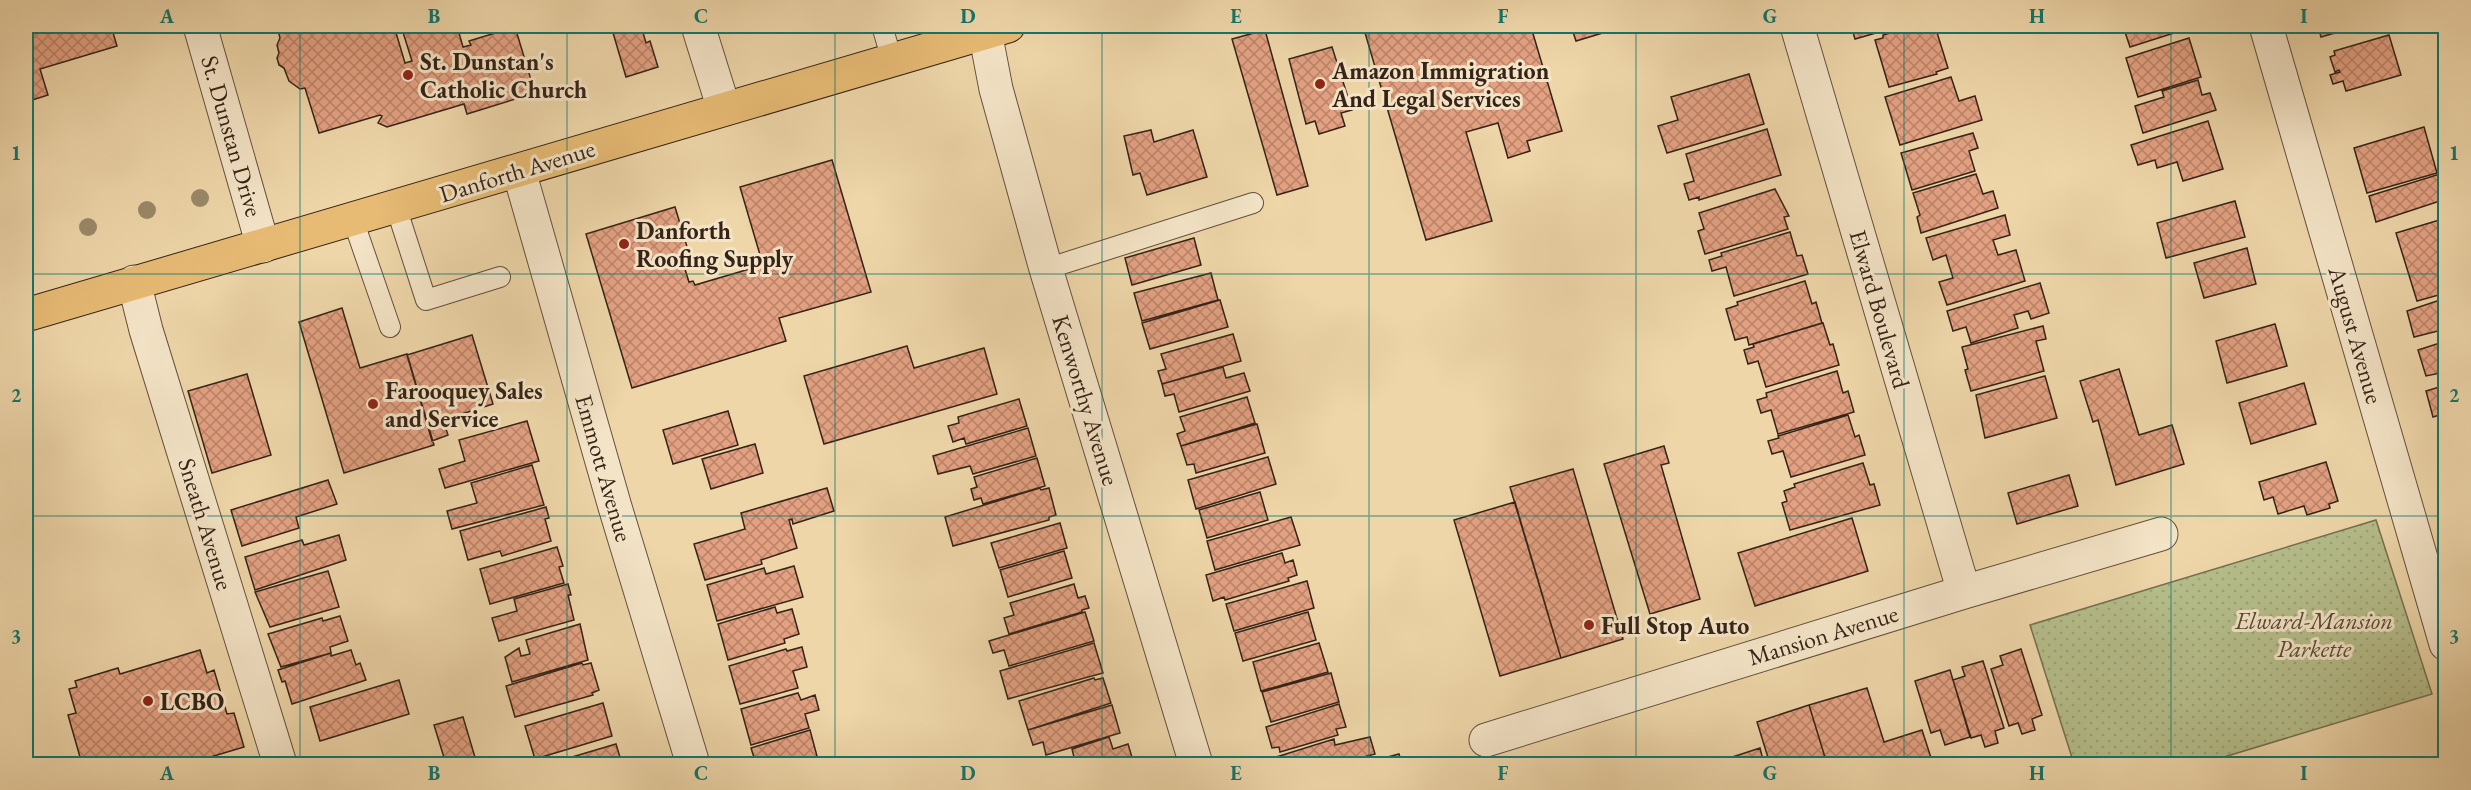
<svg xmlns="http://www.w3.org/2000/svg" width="2471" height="790" font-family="'EB Garamond',serif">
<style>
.park{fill:url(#park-dots);stroke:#757051;stroke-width:1.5}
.building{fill:url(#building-cross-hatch);stroke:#352317;stroke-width:1.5}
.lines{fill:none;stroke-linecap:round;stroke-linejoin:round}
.service-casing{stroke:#63503c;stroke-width:22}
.minor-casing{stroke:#63503c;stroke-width:35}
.primary-casing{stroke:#352317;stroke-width:35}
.service{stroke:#f4e4c7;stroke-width:20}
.minor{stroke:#f4e4c7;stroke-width:33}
.primary{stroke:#e7bb74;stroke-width:33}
.tree{fill:#9a8969}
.grid{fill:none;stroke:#0f766e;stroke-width:1.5;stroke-opacity:0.55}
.poi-dot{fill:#8f2418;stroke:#f4e4c7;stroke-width:2}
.labels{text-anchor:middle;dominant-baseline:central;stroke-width:6;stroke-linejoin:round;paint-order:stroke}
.poi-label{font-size:24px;font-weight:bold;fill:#352317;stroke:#f4e4c7;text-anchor:start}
.street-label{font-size:24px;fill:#352317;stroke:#f4e4c7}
.park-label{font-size:24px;font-style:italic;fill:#554a34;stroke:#f4e4c7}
.neatline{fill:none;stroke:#0f766e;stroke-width:2}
.grid-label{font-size:20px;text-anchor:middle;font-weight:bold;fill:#0f766e}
</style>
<defs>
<pattern id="park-dots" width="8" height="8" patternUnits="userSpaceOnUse" patternTransform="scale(1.5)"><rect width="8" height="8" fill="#b5be8b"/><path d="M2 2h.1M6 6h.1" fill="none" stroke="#9ca377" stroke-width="1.8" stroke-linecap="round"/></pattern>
<pattern id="building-cross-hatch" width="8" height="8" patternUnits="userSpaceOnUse" patternTransform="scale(1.5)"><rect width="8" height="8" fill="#e3a181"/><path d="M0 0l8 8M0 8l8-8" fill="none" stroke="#b98369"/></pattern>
</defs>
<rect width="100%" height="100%" fill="#eed6a9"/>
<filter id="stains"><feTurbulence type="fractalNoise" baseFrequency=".00333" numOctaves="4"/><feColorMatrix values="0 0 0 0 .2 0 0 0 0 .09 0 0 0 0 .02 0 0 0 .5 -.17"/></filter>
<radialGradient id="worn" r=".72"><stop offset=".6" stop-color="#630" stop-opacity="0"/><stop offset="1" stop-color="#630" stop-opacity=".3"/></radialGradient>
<path class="park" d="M2376,520L2432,694L2201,764H2074L2030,625Z"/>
<path class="building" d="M26,26H111L117,46L40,69L48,95L26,102Z
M280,26H394L405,63L412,61L401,26H457L463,47L471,45L469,41L515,27L535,93L467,114L464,104L387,127L378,123L382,116L380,115L319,133L305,88L300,89L289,81L284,68L279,65L277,58L279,53L277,45L280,38L278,30Z
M611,26H641L646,43L650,41L658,67L626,77Z
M1363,26H1538L1531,27L1562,131L1527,141L1530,151L1508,158L1498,123L1466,132L1492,221L1426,240Z
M1571,26H1604L1606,32L1576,41Z
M1851,26H1900L1855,39Z
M1916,26H1935L1948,68L1936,72L1937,74L1889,87L1875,40L1883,38V35Z
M2123,26H2196L2130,47Z
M2318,26H2359L2321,37Z
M1265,30L1308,186L1277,195L1232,39Z
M2389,35L2401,75L2346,91L2343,81L2333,84L2330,75L2340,72L2339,70L2335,72L2330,57L2335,55L2334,51Z
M2189,38L2201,77L2138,97L2126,58Z
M1332,47L1352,110L1341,113L1345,126L1319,134L1315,121L1306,124L1289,59Z
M1749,74L1764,124L1667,153L1658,126L1678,120L1671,97Z
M1951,77L1959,101L1975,96L1982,120L1900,145L1885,97Z
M2198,80L2202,95L2210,93L2216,110L2143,133L2135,106L2164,97L2162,91Z
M2208,121L2223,169L2183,181L2177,162L2157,168L2155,160L2138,165L2131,145Z
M2424,127L2437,173L2367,193L2354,148Z
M1767,129L1781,175L1699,200V197L1689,200L1684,184L1694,181L1686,154Z
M1151,130L1154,142L1193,130L1207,177L1147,195L1140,173L1133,175L1124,136Z
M1973,133L1978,148L1969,151L1975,171L1912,190L1901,153Z
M832,160L871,292L779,318L786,341L632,388L586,234L675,207L688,250L680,253L689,282L693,281L695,285L763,265L740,187Z
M2443,173L2446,199L2376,222L2369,196Z
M1976,174L1983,194L1993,191L1998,208L1921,233L1917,217L1920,215L1913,193Z
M1775,189L1789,216L1784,217L1788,229L1705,254L1698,231L1704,229L1699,213Z
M2235,201L2245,237L2166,258L2157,223Z
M2005,215L2010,235L1993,240L1998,255L2016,250L2025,281L1947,305L1939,282L1953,278L1946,255L1933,260L1926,238Z
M2446,218V293L2417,301L2396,233Z
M1790,232L1797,256L1802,255L1808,274L1734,296L1726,267L1712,271L1709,260L1722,256L1721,253Z
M1194,238L1201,265L1132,285L1125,258Z
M2247,248L2256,284L2204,298L2194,263Z
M1211,273L1218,300L1142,321L1134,293Z
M1805,281L1812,304L1816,302L1822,323L1749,345L1747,337L1735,340L1726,309L1738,305L1737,302Z
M2040,283L2049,313L2031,319L2028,311L2014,315L2018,328L1971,343L1966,327L1953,331L1947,311Z
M2446,298V329L2414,337L2407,311Z
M1220,300L1228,327L1150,349L1142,323Z
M342,308L360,368L407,354L434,445L344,473L299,322Z
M1823,323L1830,345L1833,344L1839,365L1766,387L1758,361L1748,364L1744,350L1754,347L1753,344Z
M2275,324L2287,366L2227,383L2216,341Z
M2043,326L2046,339L2036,341L2044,371L1971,391L1965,370L1968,369L1962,347Z
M1233,334L1241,361L1162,384L1158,371L1166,369L1161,354Z
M472,335L493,404L443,420L448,435L432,441L407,355Z
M2446,341V372L2426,376L2418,350Z
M907,346L914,368L984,348L997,394L824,444L804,376Z
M1223,367L1226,378L1244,373L1250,391L1179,412L1174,394L1165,396L1162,384Z
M2119,369L2139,435L2172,425L2184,464L2116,485L2098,420L2093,422L2080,381Z
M1837,371L1843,393L1848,391L1854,412L1778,434L1771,410L1761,413L1757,400L1767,397L1766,393Z
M247,374L271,455L212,473L188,391Z
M2045,376L2057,418L1985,438L1976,395Z
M2304,383L2316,424L2251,444L2239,403Z
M2446,385V413L2433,417L2426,391Z
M1247,397L1255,423L1181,446L1177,434L1185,431L1180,417Z
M1019,399L1027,426L966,444L964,438L953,442L948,426L959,423L958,417Z
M728,411L738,445L673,464L663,430Z
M1848,415L1855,437L1859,435L1865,455L1791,477L1783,451L1772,454L1768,441L1779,438L1778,436Z
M527,421L539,461L445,488L439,469L465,461L459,440Z
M1257,424L1265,453L1196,473L1194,464L1187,465L1181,446Z
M1028,428L1036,456L973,474L970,466L938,474L933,456Z
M755,444L763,473L711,489L702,459Z
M1664,446L1669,463L1661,465L1700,599L1650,614L1604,464Z
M1268,457L1276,484L1196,509L1188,480Z
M1037,458L1045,486L983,504L981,498L974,500L971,489L977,487L974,477Z
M2326,462L2338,501L2329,504L2330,508L2307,515L2304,506L2278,514L2273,497L2264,500L2259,482Z
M1863,463L1870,485L1874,484L1880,505L1790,530L1782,503L1787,501L1784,491L1795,487L1794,484Z
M532,465L544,505L452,529L447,511L477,503L471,483Z
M1573,469L1623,639L1561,658L1510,487Z
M2069,475L2078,506L2017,524L2008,493Z
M328,480L337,504L296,517L299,528L242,546L231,510Z
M827,488L834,511L793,524L792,519L789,520L797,548L761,560L762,564L705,580L694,544L745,529L741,513Z
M1040,488L1041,490L1049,488L1056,515L1049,517V520L953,546L945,517Z
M1260,492L1268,520L1207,538L1199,510Z
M1515,502L1561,658L1500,676L1454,520Z
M546,507L549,518L545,519L551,541L502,556L500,551L468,560L460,531Z
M1291,517L1300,545L1215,570L1207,541Z
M1852,518L1868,571L1755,606L1738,553Z
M1060,523L1067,548L999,568L991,543Z
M339,535L346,560L255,590L245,557L302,540L304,545Z
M557,547L563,566L559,567L564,583L490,604L480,569Z
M1064,551L1072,578L1008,597L1000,570Z
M1282,553L1285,563L1293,560L1297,575L1288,578L1289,581L1225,600L1224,597L1213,601L1206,575Z
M794,566L803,597L717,621L707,585L764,568L766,574Z
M328,571L339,607L270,627L255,592Z
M1307,581L1314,608L1234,631L1226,604Z
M568,584L571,595H568L574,620L499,641L492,618L517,611L514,599Z
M1074,584L1078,598L1085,596L1089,608L1082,610V612L1009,634L1004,618L1014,615L1010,603Z
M775,607L777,613L792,609L799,634L784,639L785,643L728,660L718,624Z
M1085,612L1094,641L1009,666L1004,650L993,653L989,641Z
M1308,612L1316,640L1243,661L1235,633Z
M340,616L348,641L330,647L331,653L281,667L268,634L322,618L323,621Z
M580,624L588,660L512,682L505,657L519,648L521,656L530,654L526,640Z
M1094,643L1103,673L1008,699L1000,671Z
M1319,643L1328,672L1261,691L1253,662Z
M802,647L807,667L793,671L798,688L740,704L729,666L786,649L787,651Z
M2021,649L2042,715L2032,719L2035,730L2022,734L2018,723L2009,726L1991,669L2003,665L2000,656Z
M200,650L207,673L214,670L227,714L234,713L244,747L187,764H54L80,757L68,715L76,713L69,689L77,687L75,681L118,668L120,674Z
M351,650L356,665L360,663L366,680L292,704L285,681L282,682L278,670L331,653V656Z
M1983,661L2004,728L1995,731L1998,743L1985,747L1981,735L1971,738L1953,680L1965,676L1962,667Z
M582,663L583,665L591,663L599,690L592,693L593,695L515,717L506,686Z
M1950,670L1970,737L1945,745L1940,730L1931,733L1915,681Z
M1331,673L1339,702L1271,722L1262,692Z
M1094,678L1095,680L1103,678L1111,703L1028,730L1019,701Z
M399,680L409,714L320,741L310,707Z
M1867,688L1884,742L1922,730L1933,764H1827L1809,705Z
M798,693L801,700L815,695L819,710L805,714L809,728L751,745L741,709Z
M603,703L612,736L535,759L525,726Z
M1339,704L1346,727L1336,729L1338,735L1280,752L1279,747L1272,748L1266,727Z
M1112,705L1120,733L1046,755L1043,742L1033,745L1028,730Z
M1809,705L1827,764H1770L1757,722Z
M463,717L477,764H446L434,725Z
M810,730L818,760L803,764H756L751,748Z
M1109,737L1113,749L1128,744L1134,764H1057L1056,763L1074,757L1072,749Z
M1370,737L1375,754L1360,758L1361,762L1352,764H1275L1273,758L1334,739L1335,745Z
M616,744L622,764H563L562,760Z
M1760,748L1764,764H1724L1723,760Z
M1399,754L1402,764H1362Z"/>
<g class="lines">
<g class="service-casing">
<path id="service" d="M882,26L892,60
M396,207L426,300L500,277
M353,220L390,327
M1046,269L1253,203"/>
</g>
<g class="minor-casing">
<path id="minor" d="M200,26L263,246
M698,26L724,109
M1797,26L1964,592
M2266,26L2446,644
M985,32L996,89L1046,269L1196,764
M519,171L615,507L693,764
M134,282L146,330L280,764
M1486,740L1964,592L2161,534"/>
</g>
<g class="primary-casing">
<path id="primary" d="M26,315L1008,26"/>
</g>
<use href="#service" class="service"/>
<use href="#minor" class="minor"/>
<use href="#primary" class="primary"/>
</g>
<g class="tree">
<circle cx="200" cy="198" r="9"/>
<circle cx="147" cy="210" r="9"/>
<circle cx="88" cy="227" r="9"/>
</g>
<path class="grid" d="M300,26V764M567,26V764M835,26V764M1102,26V764M1369,26V764M1636,26V764M1904,26V764M2171,26V764M26,274H2446M26,516H2446"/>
<g class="poi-dot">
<circle cx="408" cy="75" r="6"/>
<circle cx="1320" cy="84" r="6"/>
<circle cx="624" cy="244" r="6"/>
<circle cx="373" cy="404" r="6"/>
<circle cx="1589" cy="625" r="6"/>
<circle cx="148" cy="701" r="6"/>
</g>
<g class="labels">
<g class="poi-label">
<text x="420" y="61">St. Dunstan's<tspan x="420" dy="28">Catholic Church</tspan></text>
<text x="1332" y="70">Amazon Immigration<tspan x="1332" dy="28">And Legal Services</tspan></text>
<text x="636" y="230">Danforth<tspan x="636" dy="28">Roofing Supply</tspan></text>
<text x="385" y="390">Farooquey Sales<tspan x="385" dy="28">and Service</tspan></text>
<text x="1601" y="625">Full Stop Auto</text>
<text x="160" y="701">LCBO</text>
</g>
<g class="street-label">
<text transform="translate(232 136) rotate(74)">St. Dunstan Drive</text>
<text transform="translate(517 171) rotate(-17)">Danforth Avenue</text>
<text transform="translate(1880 309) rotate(74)">Elward Boulevard</text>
<text transform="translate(2356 335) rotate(74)">August Avenue</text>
<text transform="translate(1086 400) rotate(73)">Kenworthy Avenue</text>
<text transform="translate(604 468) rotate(74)">Emmott Avenue</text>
<text transform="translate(206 524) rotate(73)">Sneath Avenue</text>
<text transform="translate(1823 635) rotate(-17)">Mansion Avenue</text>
</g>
<g class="park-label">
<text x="2314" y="620">Elward-Mansion<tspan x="2314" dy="28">Parkette</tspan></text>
</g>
</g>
<rect width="2471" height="790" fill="none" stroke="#eed6a9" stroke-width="66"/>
<rect x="33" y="33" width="2405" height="724" class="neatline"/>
<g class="grid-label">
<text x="167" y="23">A</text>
<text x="434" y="23">B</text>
<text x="701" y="23">C</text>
<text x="968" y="23">D</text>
<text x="1236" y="23">E</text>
<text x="1503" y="23">F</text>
<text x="1770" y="23">G</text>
<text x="2037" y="23">H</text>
<text x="2304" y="23">I</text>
<text x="16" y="160">1</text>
<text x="2454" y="160">1</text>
<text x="16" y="402">2</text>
<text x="2454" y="402">2</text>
<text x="16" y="643">3</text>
<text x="2454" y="643">3</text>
<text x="167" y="780">A</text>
<text x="434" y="780">B</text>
<text x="701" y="780">C</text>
<text x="968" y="780">D</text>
<text x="1236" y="780">E</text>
<text x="1503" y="780">F</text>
<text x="1770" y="780">G</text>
<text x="2037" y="780">H</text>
<text x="2304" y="780">I</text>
</g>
<rect width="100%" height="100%" filter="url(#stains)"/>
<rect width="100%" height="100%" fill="url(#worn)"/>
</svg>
